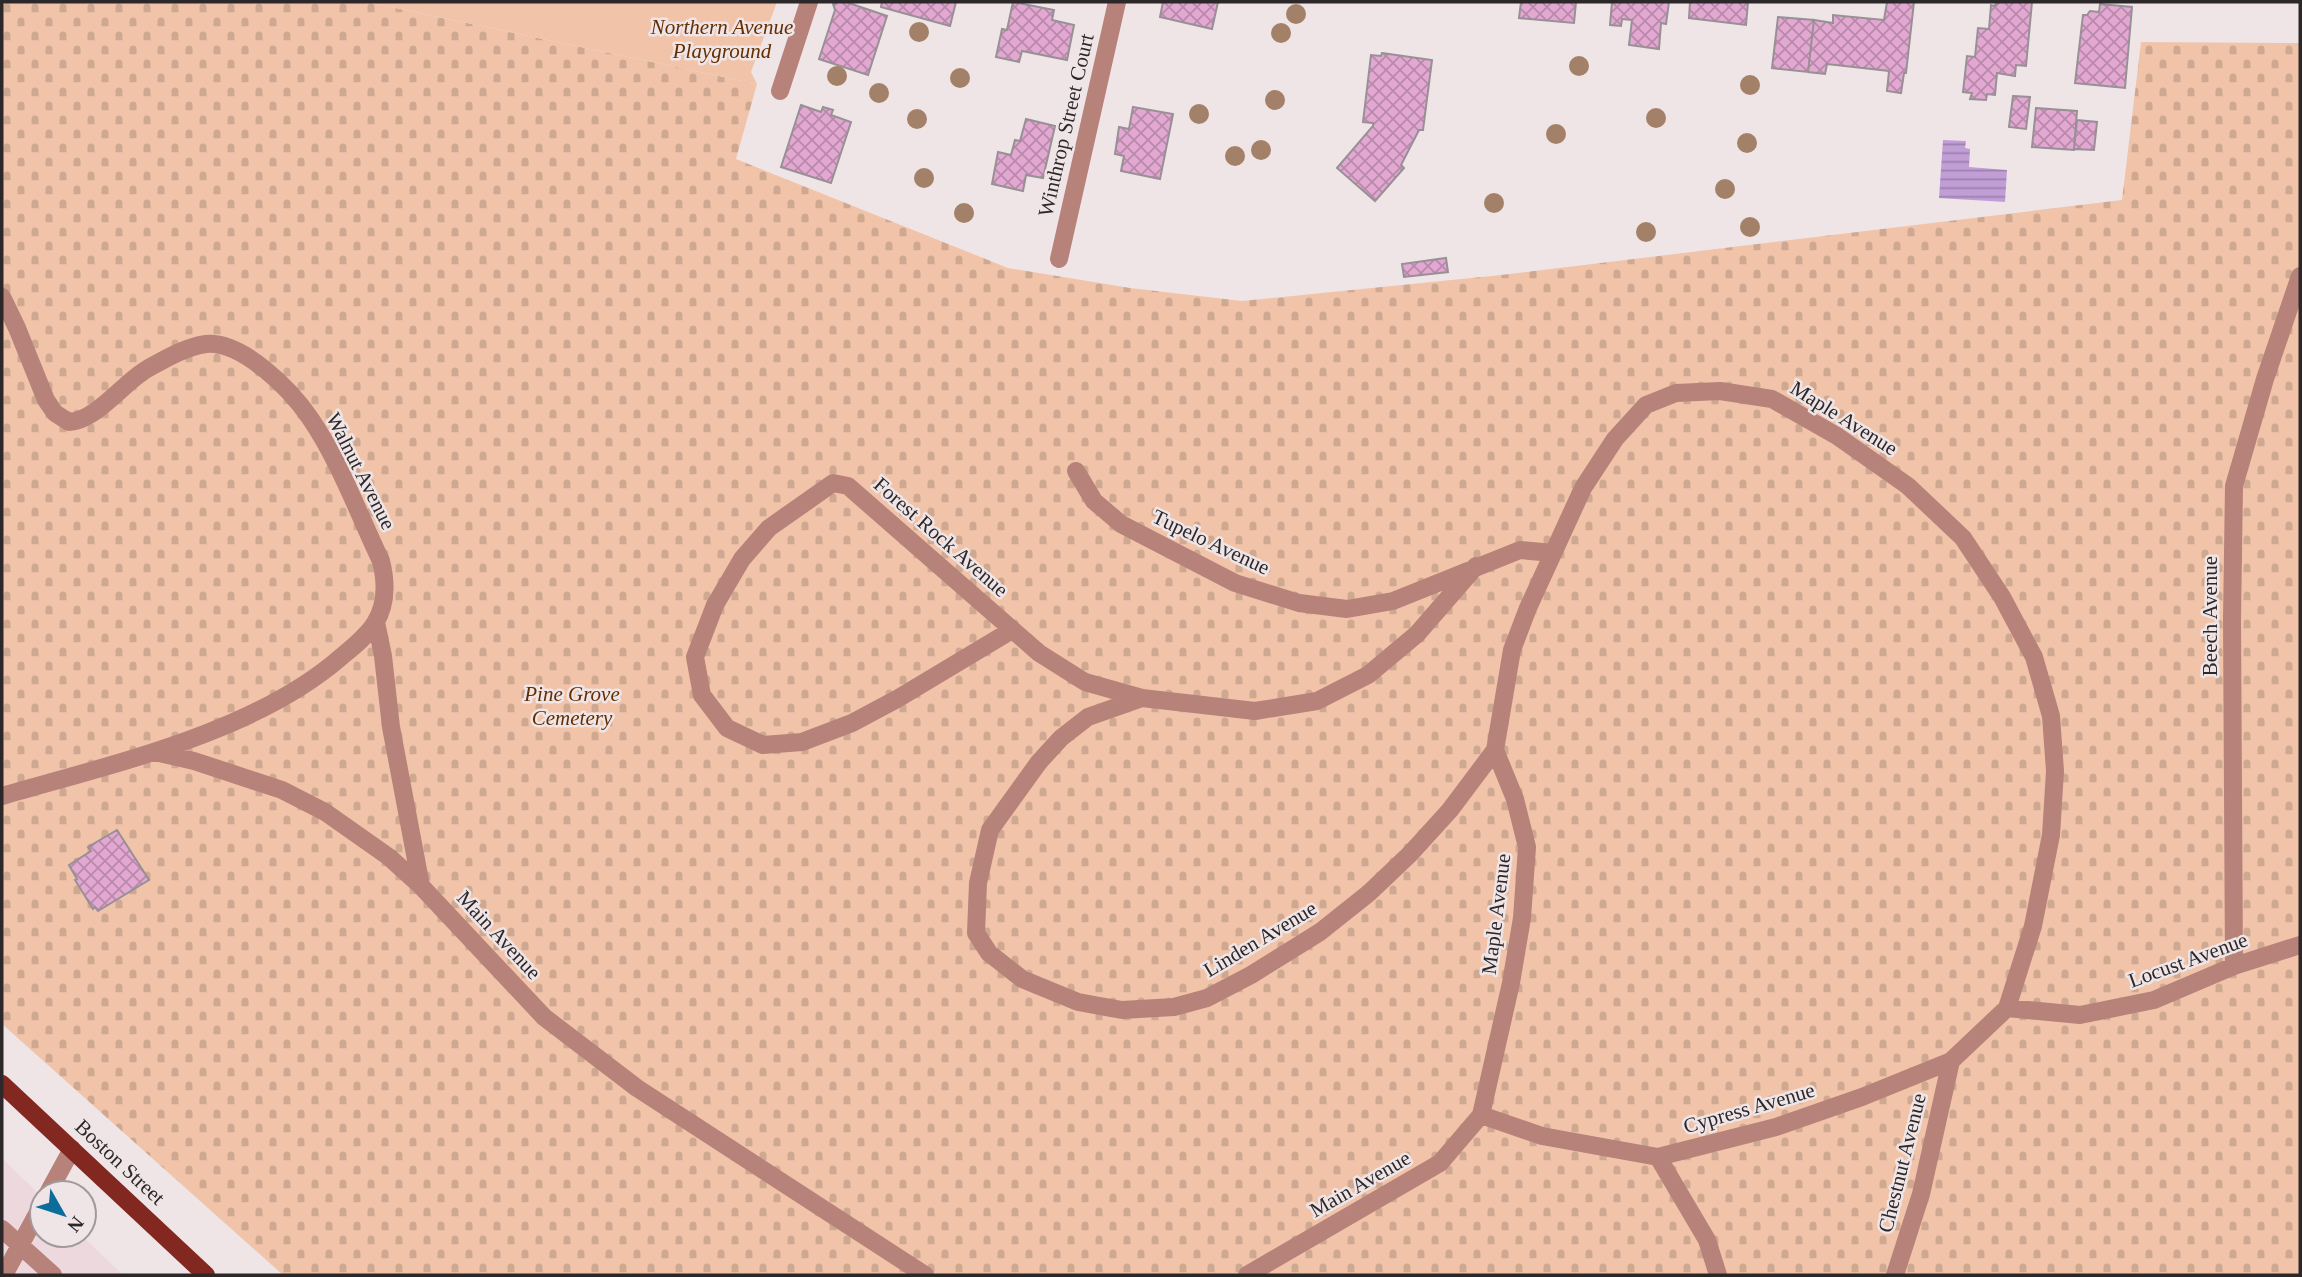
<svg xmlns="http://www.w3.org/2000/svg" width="2302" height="1277" font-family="Georgia,serif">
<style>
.built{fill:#edd9dd}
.cemetery{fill:url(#cemetery-stones)}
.park{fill:#f1c4a9}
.water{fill:url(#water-rules)}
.building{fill:url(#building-cross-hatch);stroke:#979095;stroke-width:2}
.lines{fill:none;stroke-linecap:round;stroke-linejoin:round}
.minor{stroke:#b7827a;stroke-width:18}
.major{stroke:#832721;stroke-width:18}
.tree{fill:#a38068}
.labels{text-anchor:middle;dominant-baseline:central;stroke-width:5;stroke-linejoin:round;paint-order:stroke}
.park-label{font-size:21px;font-style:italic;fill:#642e00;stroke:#efe5e7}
.street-label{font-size:21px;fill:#2c2829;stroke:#efe5e7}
</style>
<defs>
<pattern id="cemetery-stones" width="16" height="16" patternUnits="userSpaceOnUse" patternTransform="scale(1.75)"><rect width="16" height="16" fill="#f1c4a9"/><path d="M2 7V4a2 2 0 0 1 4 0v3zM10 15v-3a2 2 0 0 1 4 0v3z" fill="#cfa891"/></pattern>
<pattern id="water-rules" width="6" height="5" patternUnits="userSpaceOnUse" patternTransform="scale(1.75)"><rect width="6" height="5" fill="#c19ed6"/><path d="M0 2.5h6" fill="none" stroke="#9d81ae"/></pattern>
<pattern id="building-cross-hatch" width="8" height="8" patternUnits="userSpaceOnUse" patternTransform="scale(1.75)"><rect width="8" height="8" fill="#e3a8d1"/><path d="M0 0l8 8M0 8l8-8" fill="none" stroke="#b889aa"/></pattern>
</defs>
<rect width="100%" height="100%" fill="#efe5e7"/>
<path class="built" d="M2,1158L42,1197V1235H81L123,1275H2Z"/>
<path class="cemetery" d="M2,2H367L757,84L736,159L1008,268L1130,288L1242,301L1501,275L2122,200L2141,42L2300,43V1275H283L2,1024Z"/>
<path class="park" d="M367,2H777L751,72L757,84Z"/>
<path class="water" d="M1943,140L1966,141L1965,148L1970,149L1969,167L2007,170L2005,202L1939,198Z"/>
<path class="building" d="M838,2H846L887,16L868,75L819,59L835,10L833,4Z
M882,2H956L950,26L881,7Z
M1013,2L1054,10L1052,20L1074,25L1067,60L1022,51L1019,62L996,57L1002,29L1007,30Z
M1163,2H1218L1212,29L1160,17Z
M1521,2H1576L1574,23L1519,18Z
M1612,2H1669L1666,24L1661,23L1659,49L1629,45L1632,20L1622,19L1621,26L1610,25Z
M1690,2H1748L1746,25L1689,18Z
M1887,2H1914L1906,73H1904L1901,93L1887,91L1889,71L1827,64L1825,74L1808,72L1814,20L1833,23V15L1884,20Z
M1998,2H2032L2026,66L2016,65L2015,76L1997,73L1995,95L1987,94L1986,100L1970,99L1972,93L1963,92L1967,56L1975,57L1978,28L1989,29L1991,5L1994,6Z
M2100,4L2132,7L2125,88L2075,83L2083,15H2087L2090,11L2099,12Z
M1778,17L1814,20L1808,72L1772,68Z
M1382,53L1432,60L1423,130H1419L1401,165L1404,168L1375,201L1337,168L1373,126V123L1363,122L1371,55L1381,56Z
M2013,96L2030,97L2026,129L2009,127Z
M801,105L821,112L823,107L833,110L831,115L851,122L831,183L781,167Z
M1133,107L1173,114L1160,179L1121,171L1124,156L1115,154L1119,127L1129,129Z
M2036,108L2077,111L2074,150L2032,147Z
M1026,119L1055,126L1043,178L1026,175L1023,191L992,184L998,152L1011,155L1015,140L1020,141Z
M2077,120L2097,122L2094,150L2074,149Z
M1446,258L1448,272L1404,277L1402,264Z
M117,830L149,880L98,911L95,907L93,909L75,880L77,879L69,865L91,851L88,847Z"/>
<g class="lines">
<path class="minor" d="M780,91L809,2
M1059,259L1117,2
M2,297L17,328L46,400L55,413L69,422C96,421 124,382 147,369C165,359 185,347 206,344C243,341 291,390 310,418C339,460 359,515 381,561C386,581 387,604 375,623C367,636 353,647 341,657C254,733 112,764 2,796
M1076,471L1094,501L1121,524L1235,583L1299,603L1347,609L1393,601L1520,550L1553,553
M376,622L383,656L391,727L421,886
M1012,630L897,699L852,723L802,742L763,745L727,728L702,695L695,657L715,605L742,559L769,528L833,483L848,486L1039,653L1085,682L1142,698L1255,711L1317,701L1368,675L1417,634L1476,566
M1142,698L1088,717L1061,738L1039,762L990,830L978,883L976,933L989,953L1022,979L1078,1002L1122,1010L1174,1007L1207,998L1251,975L1320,932L1369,893L1410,854L1450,810L1495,750
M155,752L194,761L282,790L325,812L389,857L421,886L544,1017L637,1088L925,1275
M2234,966L2232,620L2234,486L2265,379L2300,276
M2007,1008L2080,1015L2154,1000L2234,966L2300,945
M1658,1157L1707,1240L1718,1275
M48,1193L72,1149
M2,1229L53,1275
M4,1275L42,1205
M1247,1275L1440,1163L1481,1115L1511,983L1522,918L1527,847L1515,799L1495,750L1512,650L1528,608L1583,488L1615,439L1646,405L1676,393L1720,391L1772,399L1837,436L1908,486L1963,538L2002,597L2034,657L2051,716L2055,771L2051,835L2033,926L2007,1008L1951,1061L1862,1097L1776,1127L1658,1157L1542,1136L1481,1115
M1895,1275L1921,1194L1951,1061"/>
<path class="major" d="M2,1084L206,1275"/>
</g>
<g class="tree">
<circle cx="1296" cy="14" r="10"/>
<circle cx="919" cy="32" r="10"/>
<circle cx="1281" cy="33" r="10"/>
<circle cx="1579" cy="66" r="10"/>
<circle cx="837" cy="76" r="10"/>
<circle cx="960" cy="78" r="10"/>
<circle cx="1750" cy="85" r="10"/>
<circle cx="879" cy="93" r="10"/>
<circle cx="1275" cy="100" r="10"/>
<circle cx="1199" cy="114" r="10"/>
<circle cx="1656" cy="118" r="10"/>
<circle cx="917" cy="119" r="10"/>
<circle cx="1556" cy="134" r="10"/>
<circle cx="1747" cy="143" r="10"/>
<circle cx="1261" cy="150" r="10"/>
<circle cx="1235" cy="156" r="10"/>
<circle cx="924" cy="178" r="10"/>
<circle cx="1725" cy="189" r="10"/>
<circle cx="1494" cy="203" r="10"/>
<circle cx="964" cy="213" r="10"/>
<circle cx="1750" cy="227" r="10"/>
<circle cx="1646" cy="232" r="10"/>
</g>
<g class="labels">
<g class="park-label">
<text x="722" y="27">Northern Avenue<tspan x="722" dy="24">Playground</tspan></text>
<text x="572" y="694">Pine Grove<tspan x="572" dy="24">Cemetery</tspan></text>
</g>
<g class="street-label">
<text transform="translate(1066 125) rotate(-77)">Winthrop Street Court</text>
<text transform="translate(1844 418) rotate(32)">Maple Avenue</text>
<text transform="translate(361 471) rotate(63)">Walnut Avenue</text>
<text transform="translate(941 537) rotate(41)">Forest Rock Avenue</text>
<text transform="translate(1211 542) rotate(25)">Tupelo Avenue</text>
<text transform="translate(2210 616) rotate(-90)">Beech Avenue</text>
<text transform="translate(1496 914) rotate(-83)">Maple Avenue</text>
<text transform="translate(499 935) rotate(47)">Main Avenue</text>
<text transform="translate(1260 939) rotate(-31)">Linden Avenue</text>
<text transform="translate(2188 960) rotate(-20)">Locust Avenue</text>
<text transform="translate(1749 1108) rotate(-16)">Cypress Avenue</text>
<text transform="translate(120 1162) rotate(43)">Boston Street</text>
<text transform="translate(1902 1163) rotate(-76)">Chestnut Avenue</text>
<text transform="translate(1360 1184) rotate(-30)">Main Avenue</text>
</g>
</g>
<rect width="2302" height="1277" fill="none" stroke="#2c2829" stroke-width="7"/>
<g transform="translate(63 1214) rotate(129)"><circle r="33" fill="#efe5e7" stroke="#a1999b" stroke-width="2"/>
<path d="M0-5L12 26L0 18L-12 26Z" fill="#0c6d9b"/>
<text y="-10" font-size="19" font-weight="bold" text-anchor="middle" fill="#2c2829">N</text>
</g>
</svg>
